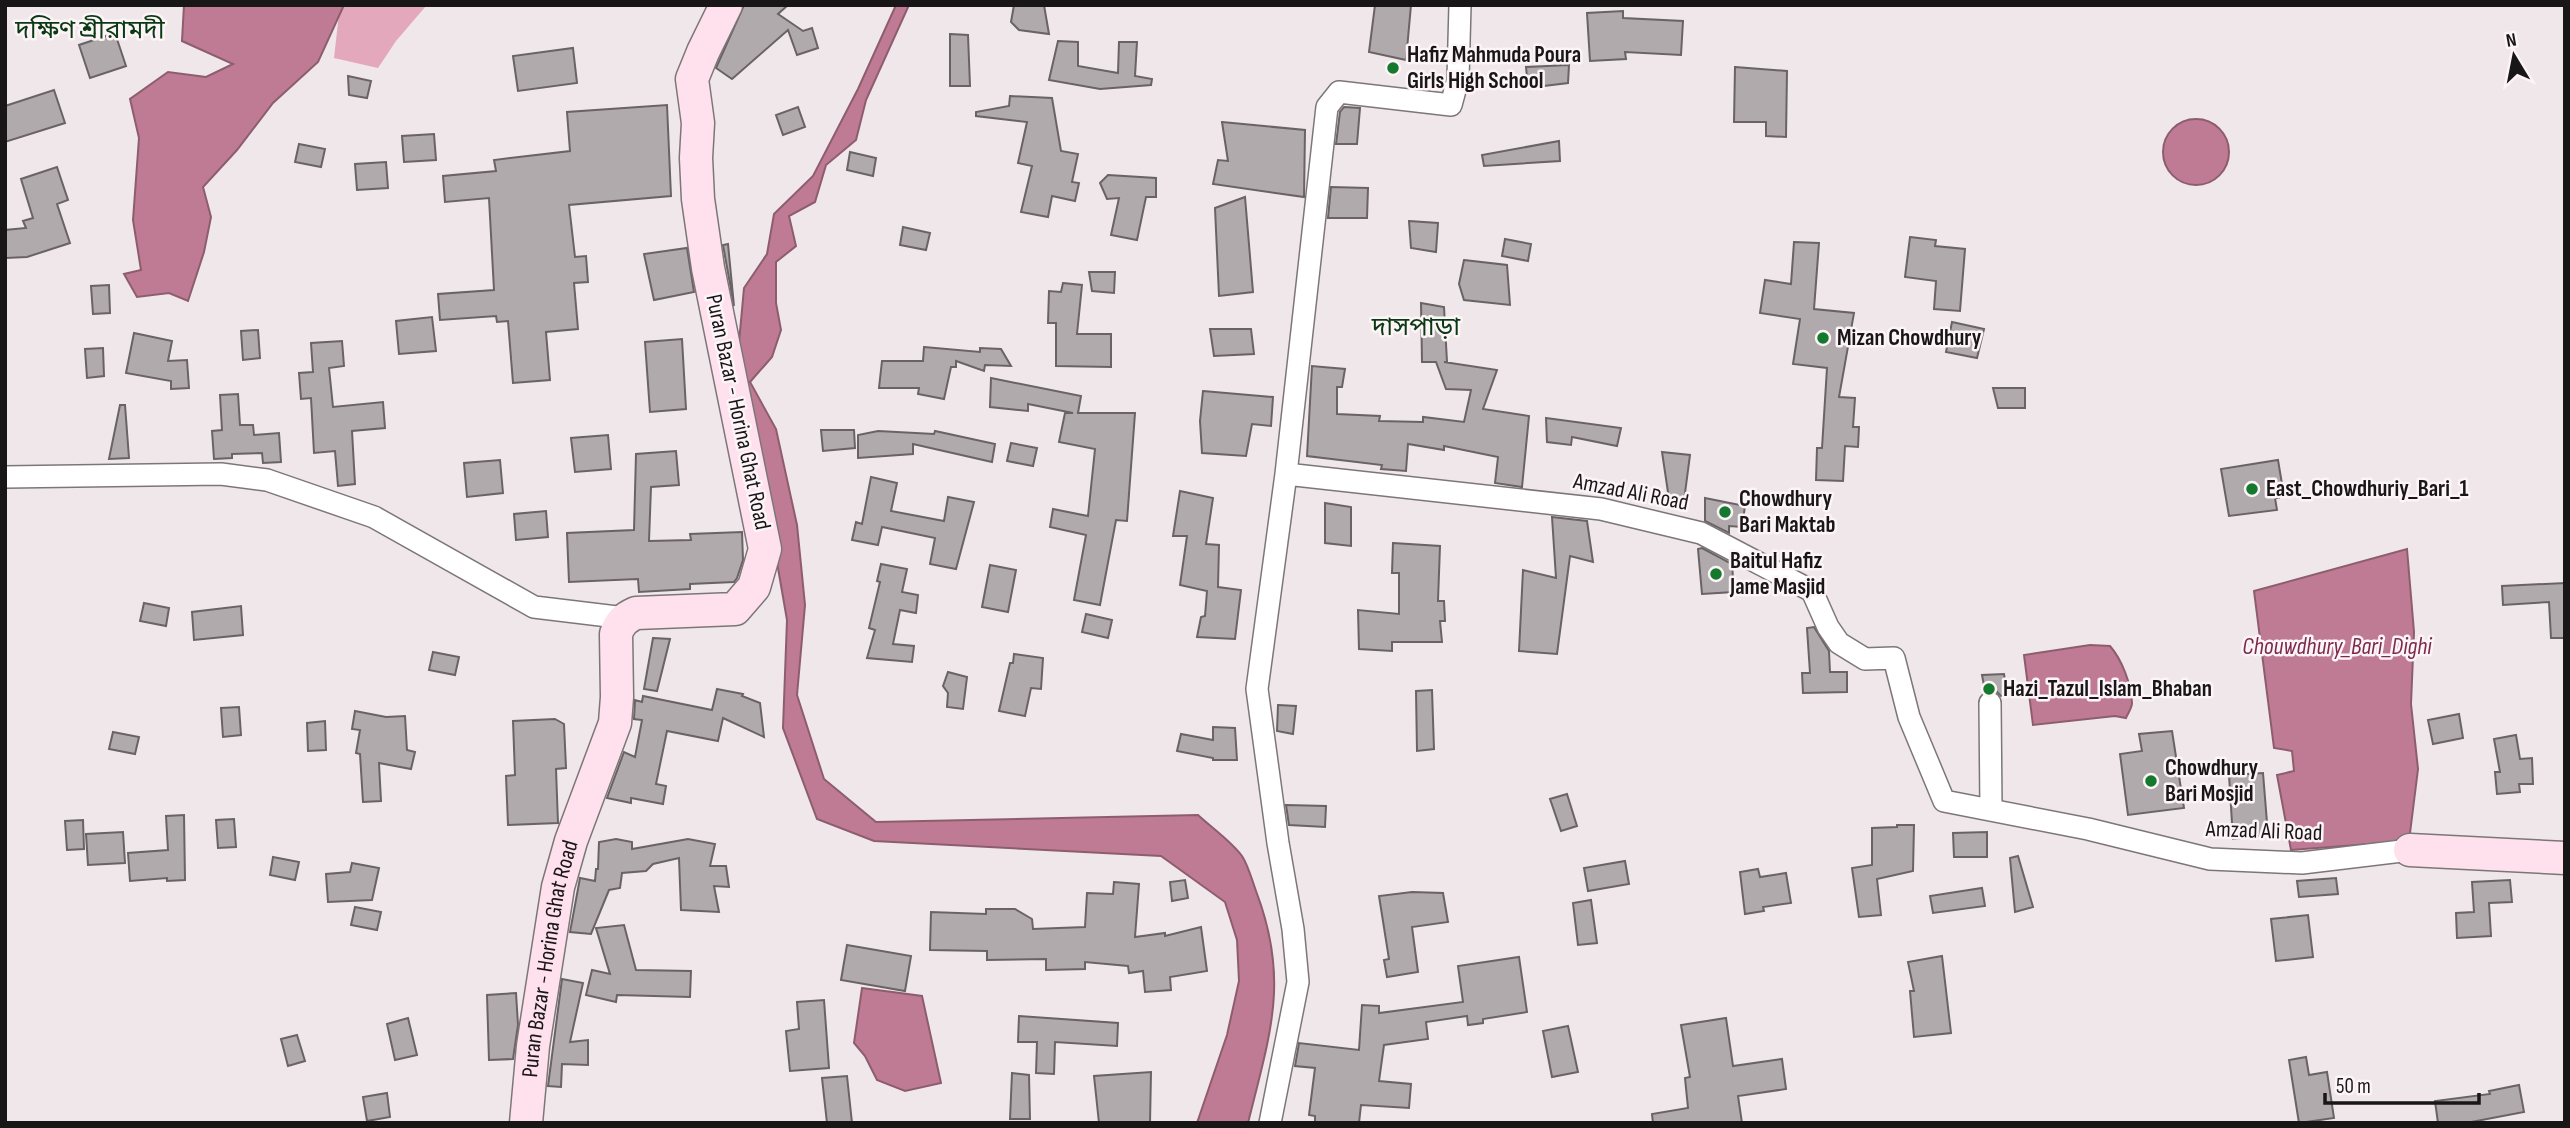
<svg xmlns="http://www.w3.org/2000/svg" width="2570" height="1128" font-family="'Sofia Sans Condensed','Noto Sans Bengali',sans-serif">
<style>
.green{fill:#e3a8bc}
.water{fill:#bf7b94;stroke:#8d5d6e;stroke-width:2}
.building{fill:#b1aaac;stroke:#6a6366;stroke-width:2}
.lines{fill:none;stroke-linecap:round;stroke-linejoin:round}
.street-casing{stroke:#7d7678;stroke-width:24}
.secondary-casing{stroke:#7d7678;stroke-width:35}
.street{stroke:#fff;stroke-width:21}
.secondary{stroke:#fee1ec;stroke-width:32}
.poi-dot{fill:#14792c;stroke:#fcf4f7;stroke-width:2.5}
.labels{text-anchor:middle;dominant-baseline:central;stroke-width:5;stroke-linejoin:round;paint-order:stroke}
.poi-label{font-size:23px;font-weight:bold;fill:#191617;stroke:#fcf4f7;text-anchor:start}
.street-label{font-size:23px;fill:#191617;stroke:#fcf4f7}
.water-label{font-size:24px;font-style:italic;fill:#7b294d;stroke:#fcf4f7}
.quarter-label{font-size:26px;fill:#0a3813;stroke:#fcf4f7}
</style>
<rect width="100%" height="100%" fill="#efe7e9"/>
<path class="green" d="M340,5H426V6L396,41L378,68L334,58Z"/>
<path class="water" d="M184,5H344L318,62L273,103L237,150L203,187L211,217L204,252L188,301L169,293L137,297L124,274L141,270L133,220L139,138L130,99L168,72L206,77L233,64L182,41Z
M896,5H909L866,100L856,140L826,165L815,202L789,216L796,246L776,262V303L781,330L772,357L750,382L776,429L797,525L805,605L797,695L824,779L876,822L1198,815C1212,828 1231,841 1242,856C1248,865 1252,880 1256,891C1290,980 1270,1034 1248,1123H1197L1227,1035L1239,981L1237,940L1225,902L1161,856L874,841L817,819L783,728L787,620L770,522L735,386L744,288L767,254L774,214L813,176L858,89Z
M2163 152a33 33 0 1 1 66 0a33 33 0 1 1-66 0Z
M2407,549L2414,632L2411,704L2418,769L2409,841L2291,850L2277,775L2294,771L2292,751L2274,748L2254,591Z
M2090,645L2110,646C2122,660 2131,683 2132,703C2132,708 2128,713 2126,718L2115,716L2033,725L2024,655Z
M862,988L922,996L941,1083L905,1091L877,1080L865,1056L854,1043Z"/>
<path class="building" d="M744,5H788L778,14L803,31L812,28L818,48L797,55L788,30L732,79L716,68Z
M1014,5H1044L1049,34L1019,30L1011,22Z
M1375,5H1411L1406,60L1369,52Z
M1623,11V18L1683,21L1681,55L1625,52L1626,59L1590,61L1587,13Z
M115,33L126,66L90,78L79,45Z
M950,34L968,35L970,86H950Z
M1058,41L1078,42V66L1118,73L1119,42H1137L1135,76L1152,79L1151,85L1100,89L1049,80Z
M573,48L577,83L518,91L513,56Z
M1569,65L1568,83L1528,88L1526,67Z
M1735,67L1787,71L1786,137L1766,136V122H1734Z
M348,76L371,81L367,98L349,95Z
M54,90L65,123L5,142V106Z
M1010,96L1052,98L1061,151L1078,154L1072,182L1079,183L1075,201L1052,196L1048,217L1021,212L1032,166L1018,163L1027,122L976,116V112L1009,106Z
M667,105L671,196L569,205L575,257L586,256L588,282L574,283L578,329L546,332L550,380L513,383L508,321L497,322L496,316L440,320L438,294L494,290L489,198L445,202L443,176L496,171L494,160L570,151L567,112Z
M798,107L805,127L783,135L776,115Z
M1344,107L1360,108L1357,144H1336L1340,112Z
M1222,122L1305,130L1304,197L1213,184L1218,160L1228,161Z
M434,134L436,160L404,162L402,136Z
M1559,141L1560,161L1484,166L1482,155Z
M299,144L325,149L321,167L295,162Z
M850,152L876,158L873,176L847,170Z
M386,162L388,188L357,190L355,164Z
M57,167L68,200L57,204L70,243L27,257L6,258L5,230L26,228L23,221L33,218L21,179Z
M1108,175L1156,178V197H1146L1137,240L1111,235L1119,198L1107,199L1100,183Z
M1331,187L1368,188L1367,218H1328Z
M1245,197L1253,292L1219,296L1215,208Z
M1409,221L1438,223L1436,252L1411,248Z
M903,227L930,233L926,250L900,245Z
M1910,237L1936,240L1935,246L1965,249L1960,311L1934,309L1936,281L1905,277Z
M1505,239L1531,244L1528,261L1502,256Z
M1794,242L1819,243L1814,309L1854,313L1839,397L1855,398L1853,427H1859L1858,447L1845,446L1843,481L1816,480L1817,448H1822L1827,368L1793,364L1800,319L1760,313L1765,280L1791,284Z
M728,244L734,306L723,245Z
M687,248L694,292L654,300L644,254Z
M1464,260L1507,265L1510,305L1464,300L1459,284Z
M1089,272H1115L1114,293L1092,291Z
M1063,283L1082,285L1077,334H1111V367L1056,366V323H1048L1049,291L1061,292Z
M109,285L110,313L93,314L91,286Z
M1421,303L1444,307L1447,362H1444L1497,370L1483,409L1529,416L1522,487L1495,483L1498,457L1444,446V450L1408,444L1406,471L1381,469L1382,465L1307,456L1312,366L1345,369L1342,387H1337V414L1380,416L1379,421L1423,422V417L1464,422L1471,390L1446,389L1436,362H1422Z
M432,317L436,351L399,354L396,321Z
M1952,322L1984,329L1977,358L1946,352Z
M1210,329H1251L1254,354L1214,356Z
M258,330L260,358L243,360L241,331Z
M134,333L172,341L168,361L187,360L189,388L171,389V381L126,373Z
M682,339L686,409L650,412L645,342Z
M342,341L344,366L329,368L333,407L383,402L385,428L352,431L355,484L338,486L335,451L314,453L311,398L301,399L299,373L313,372L311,343Z
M924,347L980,352V348L1001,349L1011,366L985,365L984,371L956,361V367H951L944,399L918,394L919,388H879L882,361H923Z
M103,348L104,376L87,378L85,349Z
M991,378L1081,396L1078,413H1135L1127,521L1116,520L1100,605L1074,600L1086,535L1050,527L1053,509L1088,516L1095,449L1059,442L1065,413H1073L1028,404V411L990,407Z
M1993,388H2025V408H1998Z
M1203,391L1273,397L1271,426L1252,424L1246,456L1202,453L1200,421Z
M238,394L240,425H253L254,435L279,433L281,462L263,463L262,453L232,454V458L214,459L212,431L222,430L220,395Z
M120,405H125L129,458L109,459Z
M1546,418L1621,428L1617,446L1572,437L1571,445L1547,442Z
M821,430H854L855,448L823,451Z
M878,431L934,434L935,431L995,444L992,462L913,444V454L858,458V435Z
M608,435L611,469L575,472L571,438Z
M1011,443L1037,448L1033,466L1007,461Z
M676,451L679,485L651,487L649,541L691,540L690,534L742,532L743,560L737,578L734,582L690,584V589L639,592L638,579L569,582L567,533L634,530L636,454Z
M1662,452L1690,455L1684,501L1669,499Z
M500,460L503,493L467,497L464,463Z
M2278,460L2282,484H2279V498H2275L2277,510L2229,516L2221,469Z
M871,477L897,483L891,511L944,521L948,497L974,502L956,569L930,564L935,538L882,527L878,545L852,540L856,522L862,524Z
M1180,491L1213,498L1206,544L1219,545L1218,587L1241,590L1235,639L1197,637L1201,617L1205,616L1207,591L1180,585L1187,536H1173Z
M1705,498L1745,506L1742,527L1729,526V533L1705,521Z
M1325,503L1351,507V546L1325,543Z
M546,511L548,537L516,540L514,514Z
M1552,517L1587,521L1593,562L1570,556L1557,654L1519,651L1523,570L1556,578Z
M1393,543L1440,546L1438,601H1444L1445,621H1440L1442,642H1392V651L1359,649L1358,610L1399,614V573H1392Z
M1702,548L1732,564L1734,592L1702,594L1698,549Z
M881,564L907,569L902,592L918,595L916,613L900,610L893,644L914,646L912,662L867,658L875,630L869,628L880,582L877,581Z
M990,565L1016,570L1008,612L982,607Z
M2565,583V638H2551L2549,602L2503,605L2502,586Z
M144,603L169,608L166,626L140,621Z
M241,606L243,635L194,640L192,612Z
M1086,614L1112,620L1108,638L1082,632Z
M1814,627L1829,651L1830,672H1847V692L1803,693L1802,673H1810L1807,628Z
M653,638L670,639L657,691L644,689Z
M433,652L459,657L455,675L429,670Z
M1014,654L1043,658L1041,689L1031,688L1025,716L999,711L1010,663H1013Z
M948,672L967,677L963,709L947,707L948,693L943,686Z
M2004,674L2007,695L2001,696L1996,691H1985L1982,675Z
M717,689L743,694L742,696L760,703L764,737L723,718L718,741L667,731L656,784L666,786L663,804L631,798V803L607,798L624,752L635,757L642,720L634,719L635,700L642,702L643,696L712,710Z
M1432,690L1434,749L1417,751L1416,691Z
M1278,705L1296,706L1293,734L1277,731Z
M239,707L241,735L223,737L221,708Z
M355,711L386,717L405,716L407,750L415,752L411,769L379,763L381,801L363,802L360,754L356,753L360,730L352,729Z
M2459,714L2463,738L2433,744L2428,720Z
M555,719L564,724L566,768L556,769L558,823L508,825L506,776L515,775L513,721Z
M325,721L326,750L308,751L307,723Z
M1213,727L1235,728L1237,760H1213V758L1177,751L1181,734L1213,740Z
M2172,731L2184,808L2128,815L2120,754L2142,751L2139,734Z
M113,732L139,737L135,754L109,749Z
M2516,735L2520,759L2532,758L2533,784H2519L2520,792L2497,794L2495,772H2500L2494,739Z
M2263,773L2268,835L2233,839L2229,775Z
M1567,794L1577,826L1561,831L1550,799Z
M1286,805L1326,806L1325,827L1289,825Z
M184,815L185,880L167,881V878L130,881L128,853L168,850L166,816Z
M234,819L236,847L218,848L216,820Z
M83,820L84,849L67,850L65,821Z
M1897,825H1914L1913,871L1877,879L1881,915L1859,917L1852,868L1872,865V828L1897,827Z
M123,832L125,863L88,865L86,834Z
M1987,832V857H1954L1953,833Z
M616,839L632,842V849L688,839L715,844L710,866H726L729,887L714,886L719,912L681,910L679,858L653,864L646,871L622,873L620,888L609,890L591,934L570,932L580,878L595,881L596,869H598L599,842Z
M2018,856L2033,907L2015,912L2010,858Z
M273,857L299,862L295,880L270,875Z
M1625,861L1629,884L1588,891L1584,868Z
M352,863L379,868L372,900L328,902L326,874L350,872Z
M1758,869L1760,877L1786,873L1791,903L1763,907L1764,911L1745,914L1740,872Z
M2336,878L2338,894L2299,897L2297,881Z
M1185,880L1188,898L1172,901L1170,882Z
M2510,880L2512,902L2489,903L2491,936L2457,938L2456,913L2474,912L2472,882Z
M1114,882L1139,884L1135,937L1165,933V936L1201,927L1207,971L1170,977L1171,990L1145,992L1143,971L1129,973L1128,966L1085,962V969L1046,970V959L987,960V951L930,950L931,912L986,914V909H1015L1032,919L1033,929L1085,927L1087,893L1113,894Z
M1982,888L1985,906L1933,913L1930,896Z
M1412,892L1443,893L1448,922L1412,927L1418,972L1387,977L1384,960L1389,959L1379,896Z
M1591,900L1597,943L1578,945L1573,903Z
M355,907L381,912L377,930L351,925Z
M2308,915L2313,957L2276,961L2271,919Z
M624,925L636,970L691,971L690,997L617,995L616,1002L586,995L592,970L610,974L596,928Z
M847,945L911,956L905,991L841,980Z
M1942,956L1951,1033L1914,1037L1910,991H1914L1908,962Z
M1519,957L1527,1012L1483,1019V1023L1468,1025L1467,1016L1426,1022L1428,1039L1384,1045L1379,1081L1411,1084L1409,1108L1361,1105L1359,1123H1315V1116L1309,1115L1315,1068L1295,1066L1299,1043L1359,1050L1362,1005L1379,1006V1013L1463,1002L1458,966Z
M562,979L583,983L570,1042L588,1040V1065L562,1064L561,1087L548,1086Z
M516,993L518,1025L513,1059L489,1060L487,995Z
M824,1000L829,1068L790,1071L786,1031L799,1029L797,1002Z
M1019,1016L1118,1023L1117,1046L1055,1042L1054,1074L1036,1073L1037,1042H1018Z
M408,1018L417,1055L395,1060L387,1024Z
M1726,1018L1733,1066L1782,1059L1786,1089L1738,1096L1742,1123H1653L1652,1114L1688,1108L1685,1078L1690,1077L1681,1025Z
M1568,1026L1578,1072L1552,1077L1543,1031Z
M297,1035L305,1061L288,1066L281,1039Z
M2306,1057L2309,1075L2327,1072L2334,1118L2299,1123L2289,1060Z
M1151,1072L1150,1123H1099L1094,1076Z
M1012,1073L1029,1075L1030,1119H1010Z
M847,1076L852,1123H827L822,1078Z
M2519,1085L2524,1112L2466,1123H2438L2435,1101L2490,1094L2489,1091Z
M387,1093L390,1117L367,1121L363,1097Z"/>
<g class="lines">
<g class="street-casing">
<path id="street" d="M1460,5L1458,79L1451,105L1339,92L1327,107L1286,474L1601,509L1701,533L1812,591L1828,627L1839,643L1865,659L1894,658L1909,717L1944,801L2088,829L2210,859L2302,863L2410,850
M5,477L221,474L267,480L374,517L534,607L625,618
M1990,703L1991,809
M1270,1123L1298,982L1293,929L1278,843L1257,689L1286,474"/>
</g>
<g class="secondary-casing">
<g id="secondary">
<path d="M2410,850L2565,858"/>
<path id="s1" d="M526,1123L533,1046L558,887L571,841L615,723L617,697L616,634C620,622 625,618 636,613L735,609L754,587L765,549L708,268L698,199L696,158L698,123L692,79L703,52L726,5"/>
</g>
</g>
<use href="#street" class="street"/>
<use href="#secondary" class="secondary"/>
</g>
<g class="poi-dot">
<circle cx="1393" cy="68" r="7"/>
<circle cx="1823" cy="338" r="7"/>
<circle cx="2252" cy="489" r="7"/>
<circle cx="1725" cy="512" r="7"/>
<circle cx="1716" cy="574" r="7"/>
<circle cx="1989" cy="689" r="7"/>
<circle cx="2151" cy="781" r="7"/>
</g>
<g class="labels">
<g class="poi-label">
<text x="1407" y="55">Hafiz Mahmuda Poura<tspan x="1407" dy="26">Girls High School</tspan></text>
<text x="1837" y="338">Mizan Chowdhury</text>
<text x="2266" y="489">East_Chowdhuriy_Bari_1</text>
<text x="1739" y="499">Chowdhury<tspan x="1739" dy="26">Bari Maktab</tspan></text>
<text x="1730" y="561">Baitul Hafiz<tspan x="1730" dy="26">Jame Masjid</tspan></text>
<text x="2003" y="689">Hazi_Tazul_Islam_Bhaban</text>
<text x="2165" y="768">Chowdhury<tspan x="2165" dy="26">Bari Mosjid</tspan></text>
</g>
<g class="street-label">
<text transform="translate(738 412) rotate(78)">Puran Bazar - Horina Ghat Road</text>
<text transform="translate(1631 492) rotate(11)">Amzad Ali Road</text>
<text transform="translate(2264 831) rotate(2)">Amzad Ali Road</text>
<text stroke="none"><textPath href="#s1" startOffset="166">Puran Bazar - Horina Ghat Road</textPath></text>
</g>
<g class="water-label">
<text x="2337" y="646">Chouwdhury_Bari_Dighi</text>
</g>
<g class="quarter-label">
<text x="90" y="30">দক্ষিণ শ্রীরামদী</text>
<text x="1416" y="327">দাসপাড়া</text>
</g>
</g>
<rect width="2570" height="1128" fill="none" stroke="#191617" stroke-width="14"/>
<g transform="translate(2514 56) rotate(350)" stroke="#fcf4f7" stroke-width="5" paint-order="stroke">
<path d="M0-5L12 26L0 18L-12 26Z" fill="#191617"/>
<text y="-10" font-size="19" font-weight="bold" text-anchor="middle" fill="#191617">N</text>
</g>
<path d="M2325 1093v10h154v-10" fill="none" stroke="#191617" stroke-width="3.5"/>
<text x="2336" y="1093" font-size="21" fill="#191617" stroke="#fcf4f7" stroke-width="5" paint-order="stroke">50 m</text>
</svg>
